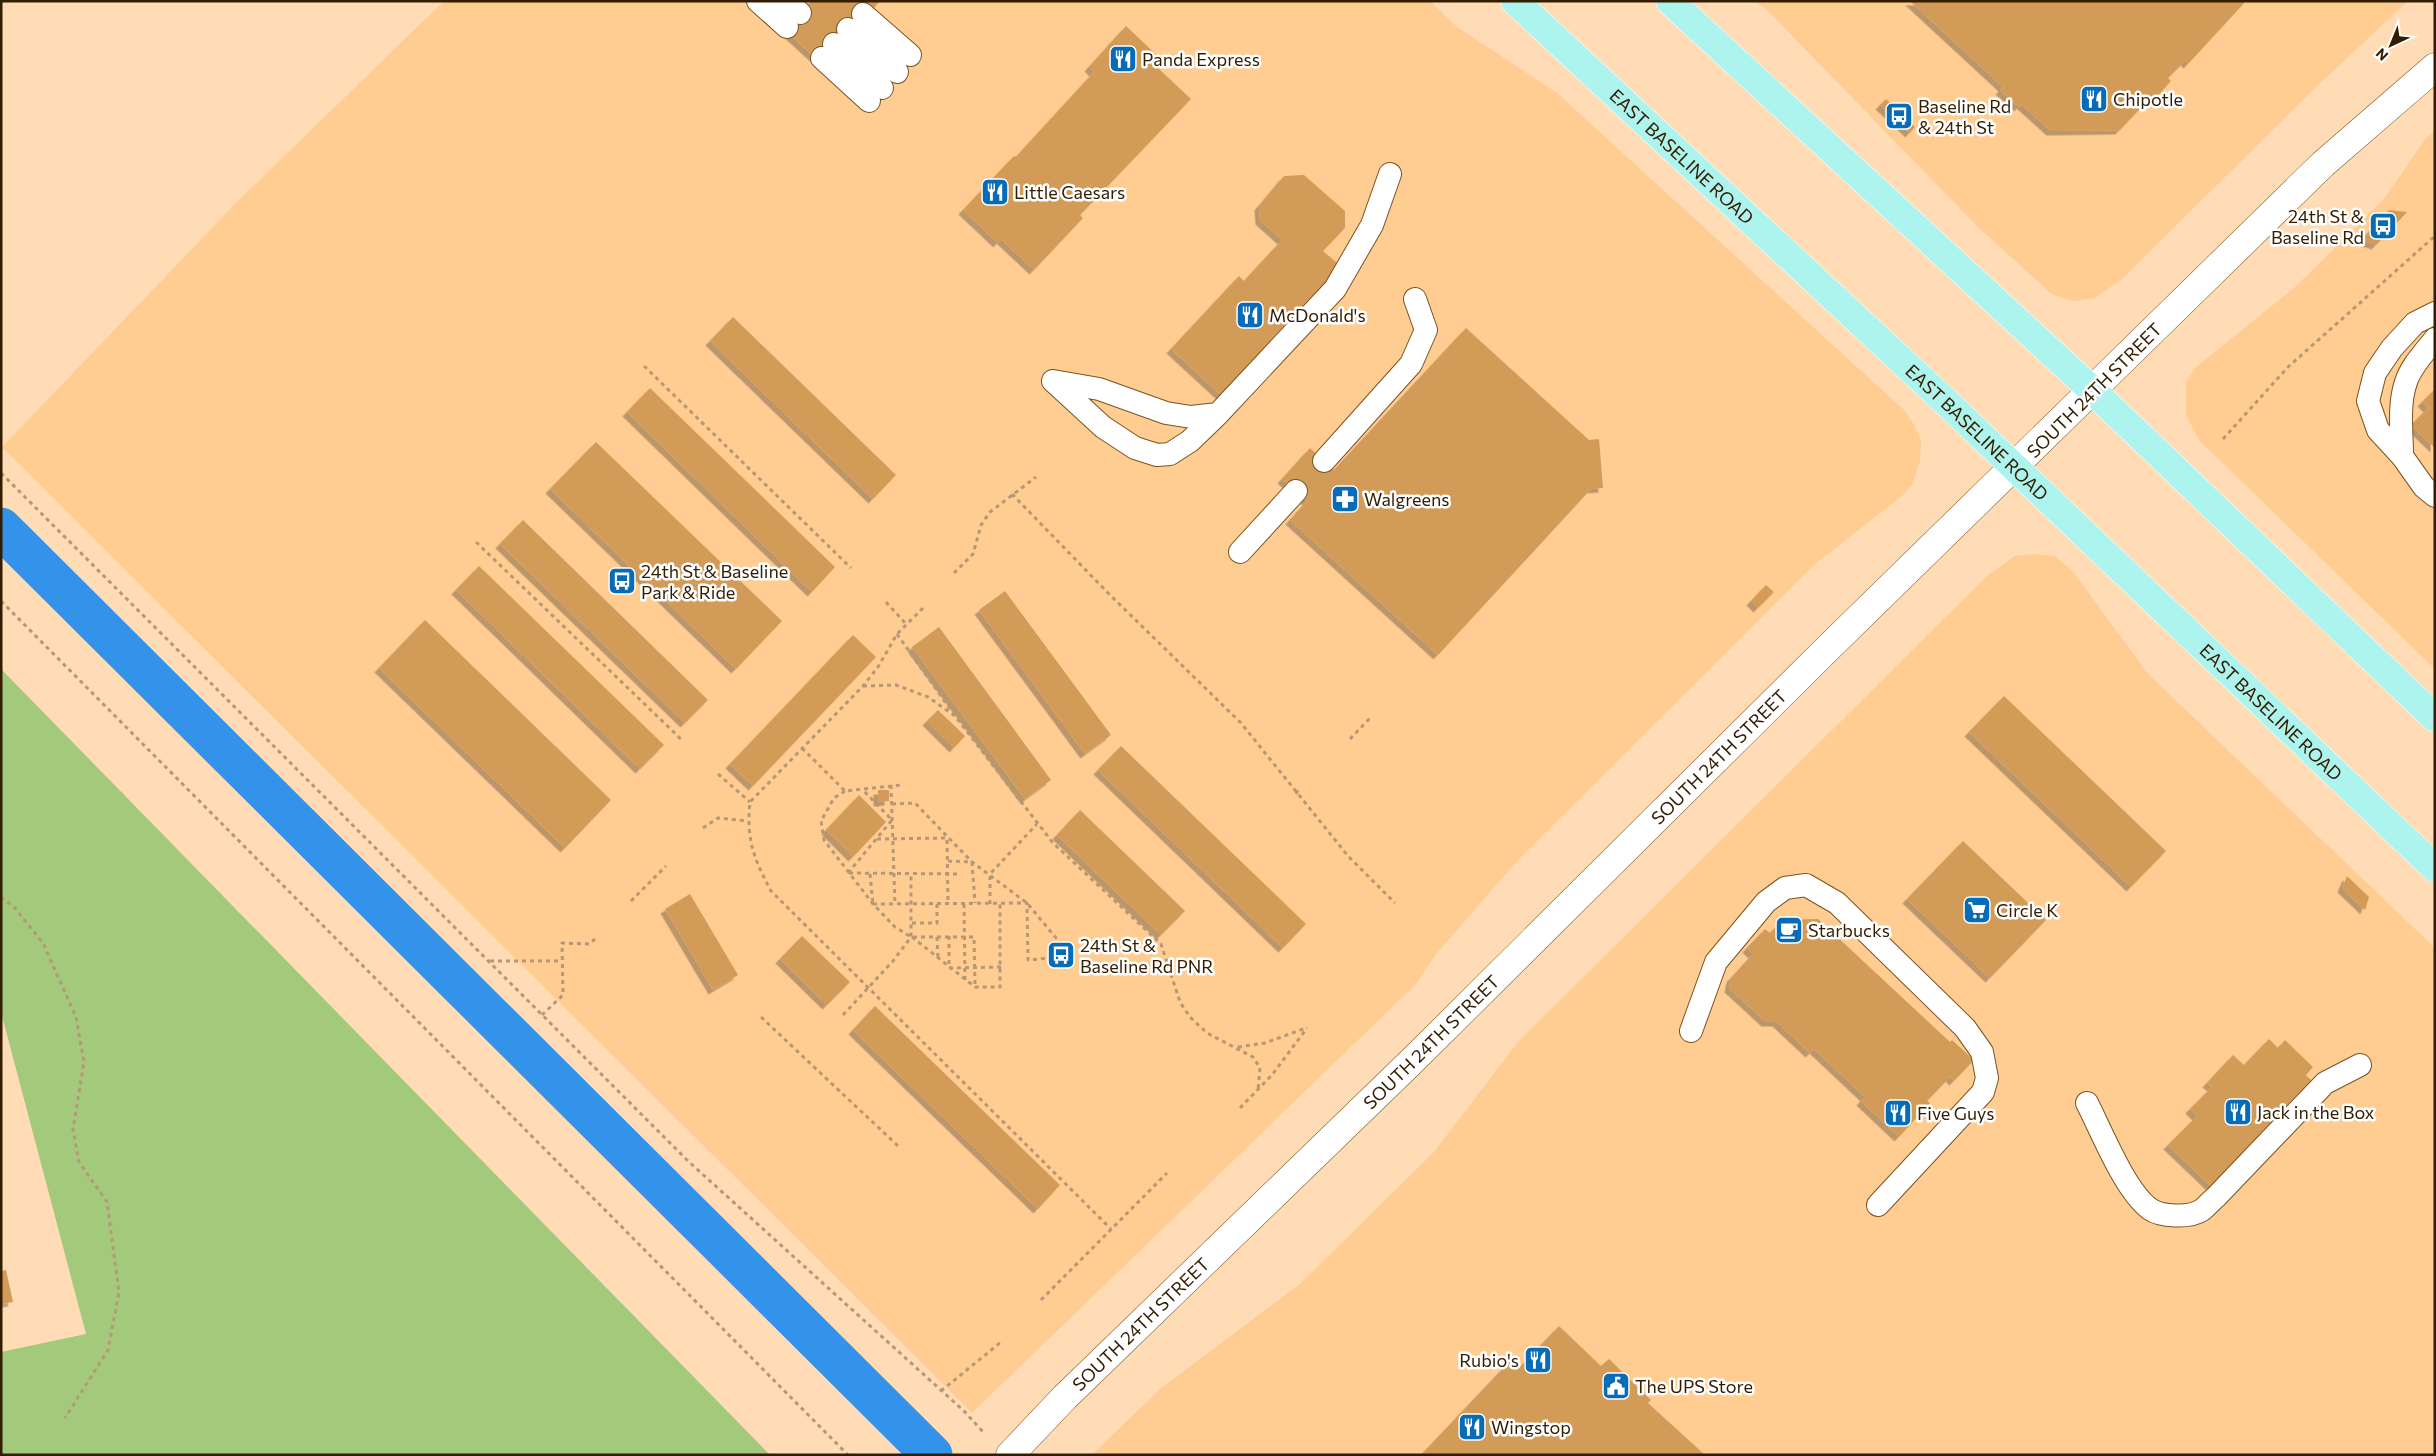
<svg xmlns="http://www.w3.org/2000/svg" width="2436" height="1456" font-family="Commissioner,sans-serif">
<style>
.built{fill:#ffcc92}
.green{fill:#a3c97b}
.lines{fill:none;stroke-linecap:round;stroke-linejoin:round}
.canal{stroke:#3393ea;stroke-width:41}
.building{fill:#d39b58;filter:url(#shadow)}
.service-casing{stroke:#7b531f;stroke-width:24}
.minor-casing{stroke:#7b531f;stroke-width:29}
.secondary-casing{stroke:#7b531f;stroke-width:29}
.primary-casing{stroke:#fff;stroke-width:29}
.path{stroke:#b69875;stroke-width:3;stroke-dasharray:4 4;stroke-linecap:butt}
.service{stroke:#fff;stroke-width:22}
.minor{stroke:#fff;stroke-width:28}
.secondary{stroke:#fff;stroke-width:28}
.primary{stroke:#adf3ee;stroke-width:28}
.labels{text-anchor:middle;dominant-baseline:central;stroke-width:5;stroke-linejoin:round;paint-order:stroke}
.poi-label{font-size:18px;fill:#321d01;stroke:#fff;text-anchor:start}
.street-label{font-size:18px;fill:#321d01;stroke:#fff}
</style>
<defs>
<filter id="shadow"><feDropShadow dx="-4.5" dy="4.5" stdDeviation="0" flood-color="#0004"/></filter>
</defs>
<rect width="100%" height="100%" fill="#ffdcb5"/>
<path class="built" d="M444,1H1430L1457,27L1557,93L1904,410L1913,423L1921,440L1920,461L1913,483L1902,496L1815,564L1517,861L1437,953L1416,984L972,1413L2,447L238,201Z
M1755,1H2408L2316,87L2122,279L2095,298L2074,301L2053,295L1979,228L1766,9Z
M2435,131V669L2199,440L2186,415V382L2195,368L2295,287L2384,199L2426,138Z
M2031,554L2055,556L2074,573L2148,674L2435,948V1455H1092L1160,1389L1301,1283L1434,1152L1518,1042L1987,576L2015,556Z"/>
<path class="green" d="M1,669L770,1455H1V1352L86,1334L1,1012Z"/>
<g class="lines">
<path class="canal" d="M1,528L932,1455"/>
</g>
<path class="building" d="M811,1H880L874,8L871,5L819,61L785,30Z
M1910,1H2246L2188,64L2185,61L2168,78L2171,81L2154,100L2151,97L2120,130L2051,131L2021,104L2019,107L2000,90L2003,87Z
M1126,26L1165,63L1159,69L1191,99L1080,215L1083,218L1034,270L1001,239L998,243L963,210L1014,156L1016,157L1094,72L1089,67Z
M1886,99L1915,127L1910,133L1880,105Z
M1304,175L1345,211V228L1323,251L1342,267L1222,396L1171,349L1239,276L1244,281L1282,240L1260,220L1259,206L1284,176Z
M2389,210L2407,212L2376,245L2361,240Z
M733,317L896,475L873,499L710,341Z
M1466,328L1589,440L1599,439L1603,488L1591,489L1438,655L1290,520L1307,501L1282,479L1310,448L1334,470Z
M650,388L835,567L812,592L627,412Z
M2435,389V448L2411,425L2428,408L2422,402Z
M596,442L782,621L736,669L550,489Z
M523,520L708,700L685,723L500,544Z
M479,566L664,745L640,769L456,590Z
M1766,585L1774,592L1758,608L1751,601Z
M1005,591L1111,735L1085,754L979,610Z
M425,620L611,800L565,848L379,668Z
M939,627L1051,780L1025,799L912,647Z
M853,635L876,657L753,786L730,764Z
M2004,696L2166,851L2131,887L1969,732Z
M938,710L965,736L954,748L927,721Z
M1121,746L1306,924L1283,948L1098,770Z
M878,790H889V801L878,802Z
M859,795L886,822L853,857L826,830Z
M1080,810L1185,911L1161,935L1057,835Z
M1963,841L2046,920L1990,978L1907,899Z
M2347,876L2369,897L2365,910L2342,888Z
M690,894L738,975L713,990L665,909Z
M1818,919L1950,1042L1952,1040L1974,1060L1954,1081L1950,1077L1927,1101L1930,1103L1899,1137L1861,1101L1865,1097L1814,1049L1810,1053L1777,1022H1766L1729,988L1731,978L1753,954L1747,948L1765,929L1770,933L1783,920Z
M802,936L850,982L827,1005L780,959Z
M875,1006L1060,1185L1038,1209L853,1030Z
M2269,1039L2278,1048L2285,1040L2313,1067L2306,1075L2312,1081L2212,1187L2168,1145L2197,1116L2190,1109L2212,1087L2207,1083L2233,1055L2244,1065Z
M6,1270L13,1302L1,1304V1271Z
M1559,1326L1601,1366L1609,1359L1651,1400L1648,1403L1705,1455H1421L1510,1361L1518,1369Z"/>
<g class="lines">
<g class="service-casing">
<path id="service" d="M758,1L787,27
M786,1L800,13
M863,14L910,55
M848,29L897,72
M834,44L882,88
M822,58L869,101
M2435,313L2415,323L2392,348L2375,373L2368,401L2378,430L2402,456L2424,487L2435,496
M1053,381L1103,427L1135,448L1157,455L1170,454L1190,441L1218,414L1335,289L1372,225L1390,174
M1053,381L1099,389L1166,413L1191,417L1218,414
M2402,456C2402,432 2398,405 2406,382C2411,366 2425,352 2435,339
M1324,461L1411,364L1426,330L1415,299
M1240,552L1296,491
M1691,1031L1716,962L1766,902L1785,888L1806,885L1837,903L1965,1028L1982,1052L1987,1078L1983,1092L1878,1205
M2087,1103C2102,1132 2125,1191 2150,1209C2161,1217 2190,1218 2202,1210C2207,1206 2211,1201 2216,1197L2325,1083L2360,1065"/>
</g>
<g class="minor-casing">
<path id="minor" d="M2092,390L2323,164L2435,67"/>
</g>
<g class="secondary-casing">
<g id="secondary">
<path id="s1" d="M1010,1455L1065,1397L1414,1059L1825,651L2092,390"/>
</g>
</g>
<g class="primary-casing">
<g id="primary">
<path id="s2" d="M1515,1L1946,402L2435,868"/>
<path d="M1670,1L2092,390L2435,718"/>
</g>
</g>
<path class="path" d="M644,366L851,568
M2223,439L2288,367L2435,236
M1,473L688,1161L964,1411L984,1433
M1012,494L1108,593L1241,723L1348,856L1395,903
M476,542L683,741
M954,573L973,554L981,525L990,512L1036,477
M1,601L848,1455
M886,602L906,624
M923,608L897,634L878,667L863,686L750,802C746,840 754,859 771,891L1111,1229
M897,634L953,713
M863,686L896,685L928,697L955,716L1053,843L1161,944L1180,1002L1190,1017L1207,1033L1253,1057L1260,1068L1258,1091
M1350,739L1372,716
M802,748L845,791L901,785
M718,774L750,802
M891,785L895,905
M845,791L834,798L821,821L824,840L873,904L895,927L911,937H974L975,987
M1296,794L1299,789
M892,804L915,803L972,862L1027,903L1071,956
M703,828L718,818L748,821
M877,839L947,838L948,904
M948,861L972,862L975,903
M848,873L892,820L862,789
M849,873L959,874
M870,874L873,904
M1,897L15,908L43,943L76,1017L84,1062L73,1129L79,1162L107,1202L119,1292L108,1350L65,1418
M631,901L666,866
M873,904L1027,903L1028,960L1071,956
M964,904L965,980
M990,904V874L1037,824
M912,923H937V904
M949,936V968L1001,967
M912,937L975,987H1000V903
M937,937L938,958
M490,961H562
M542,1015L563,995L562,943L589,944L595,939
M843,1015L893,961L911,937V874
M761,1017L898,1146
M1238,1047L1265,1043L1306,1028
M1240,1108L1272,1075L1307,1028
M1041,1300L1167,1173
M941,1391L1001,1342"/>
<use href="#service" class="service"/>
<use href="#minor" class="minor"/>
<use href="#secondary" class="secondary"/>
<use href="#primary" class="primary"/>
</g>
<defs>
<g id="restaurant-square" transform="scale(1.4375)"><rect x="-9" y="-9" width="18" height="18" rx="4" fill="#076cb8" stroke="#fff"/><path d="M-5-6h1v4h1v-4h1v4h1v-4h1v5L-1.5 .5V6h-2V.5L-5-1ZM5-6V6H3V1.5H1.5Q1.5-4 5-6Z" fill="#fff"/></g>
<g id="bus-square" transform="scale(1.4375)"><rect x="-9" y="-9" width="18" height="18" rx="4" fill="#076cb8" stroke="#fff"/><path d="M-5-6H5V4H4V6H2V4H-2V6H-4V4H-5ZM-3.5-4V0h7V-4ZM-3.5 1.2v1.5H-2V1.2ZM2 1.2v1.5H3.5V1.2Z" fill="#fff"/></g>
<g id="pharmacy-square" transform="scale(1.4375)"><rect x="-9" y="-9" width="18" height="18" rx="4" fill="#076cb8" stroke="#fff"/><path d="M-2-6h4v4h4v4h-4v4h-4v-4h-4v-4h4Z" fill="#fff"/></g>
<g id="supermarket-square" transform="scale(1.4375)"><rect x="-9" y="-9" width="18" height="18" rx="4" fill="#076cb8" stroke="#fff"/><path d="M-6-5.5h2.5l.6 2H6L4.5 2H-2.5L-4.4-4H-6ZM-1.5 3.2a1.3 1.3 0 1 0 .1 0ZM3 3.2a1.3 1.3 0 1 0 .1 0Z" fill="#fff"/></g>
<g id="cafe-square" transform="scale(1.4375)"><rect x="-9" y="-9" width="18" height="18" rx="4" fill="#076cb8" stroke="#fff"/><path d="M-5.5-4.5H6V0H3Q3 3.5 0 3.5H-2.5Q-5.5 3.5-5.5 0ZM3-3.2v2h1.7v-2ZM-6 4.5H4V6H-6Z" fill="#fff"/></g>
<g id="civic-square" transform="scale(1.4375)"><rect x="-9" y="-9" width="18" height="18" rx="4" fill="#076cb8" stroke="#fff"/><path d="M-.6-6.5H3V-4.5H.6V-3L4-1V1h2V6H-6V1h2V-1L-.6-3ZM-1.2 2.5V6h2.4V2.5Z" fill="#fff"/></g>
</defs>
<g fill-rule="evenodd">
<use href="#restaurant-square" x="1123" y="59"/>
<use href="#restaurant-square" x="2094" y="99"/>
<use href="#bus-square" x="1899" y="116"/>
<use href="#restaurant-square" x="995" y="192"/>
<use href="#bus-square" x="2383" y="226"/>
<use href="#restaurant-square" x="1250" y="315"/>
<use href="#pharmacy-square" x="1345" y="499"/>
<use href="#bus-square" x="622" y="581"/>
<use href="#supermarket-square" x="1977" y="910"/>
<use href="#cafe-square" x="1789" y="930"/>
<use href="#bus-square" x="1061" y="955"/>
<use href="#restaurant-square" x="2238" y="1112"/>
<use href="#restaurant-square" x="1898" y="1113"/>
<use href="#restaurant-square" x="1538" y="1360"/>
<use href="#civic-square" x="1616" y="1386"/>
<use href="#restaurant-square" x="1472" y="1427"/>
</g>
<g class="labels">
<g class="poi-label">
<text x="1142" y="59">Panda Express</text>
<text x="2113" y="99">Chipotle</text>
<text x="1918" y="106">Baseline Rd<tspan x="1918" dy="21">&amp; 24th St</tspan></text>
<text x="1014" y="192">Little Caesars</text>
<text x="2364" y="216" text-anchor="end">24th St &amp;<tspan x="2364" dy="21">Baseline Rd</tspan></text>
<text x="1269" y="315">McDonald's</text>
<text x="1364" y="499">Walgreens</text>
<text x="641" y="571">24th St &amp; Baseline<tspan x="641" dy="21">Park &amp; Ride</tspan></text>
<text x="1996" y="910">Circle K</text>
<text x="1808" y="930">Starbucks</text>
<text x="1080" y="945">24th St &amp;<tspan x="1080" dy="21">Baseline Rd PNR</tspan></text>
<text x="2257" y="1112">Jack in the Box</text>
<text x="1917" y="1113">Five Guys</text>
<text x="1519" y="1360" text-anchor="end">Rubio's</text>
<text x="1635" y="1386">The UPS Store</text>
<text x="1491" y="1427">Wingstop</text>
</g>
<g class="street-label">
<text stroke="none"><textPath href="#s2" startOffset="228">EAST BASELINE ROAD</textPath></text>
<text transform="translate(2094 390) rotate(-45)">SOUTH 24TH STREET</text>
<text stroke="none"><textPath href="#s2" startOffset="632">EAST BASELINE ROAD</textPath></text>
<text stroke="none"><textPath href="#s2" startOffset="1038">EAST BASELINE ROAD</textPath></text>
<text stroke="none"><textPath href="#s1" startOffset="995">SOUTH 24TH STREET</textPath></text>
<text stroke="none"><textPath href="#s1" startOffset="590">SOUTH 24TH STREET</textPath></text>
<text stroke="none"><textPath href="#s1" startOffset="185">SOUTH 24TH STREET</textPath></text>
</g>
</g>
<rect width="2436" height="1456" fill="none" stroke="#321d01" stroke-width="5"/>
<g transform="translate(2391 45) rotate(224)" stroke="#ffffff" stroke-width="4" paint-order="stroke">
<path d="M0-4L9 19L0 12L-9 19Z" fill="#321d01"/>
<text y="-8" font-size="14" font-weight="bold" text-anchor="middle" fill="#321d01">N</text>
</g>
</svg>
